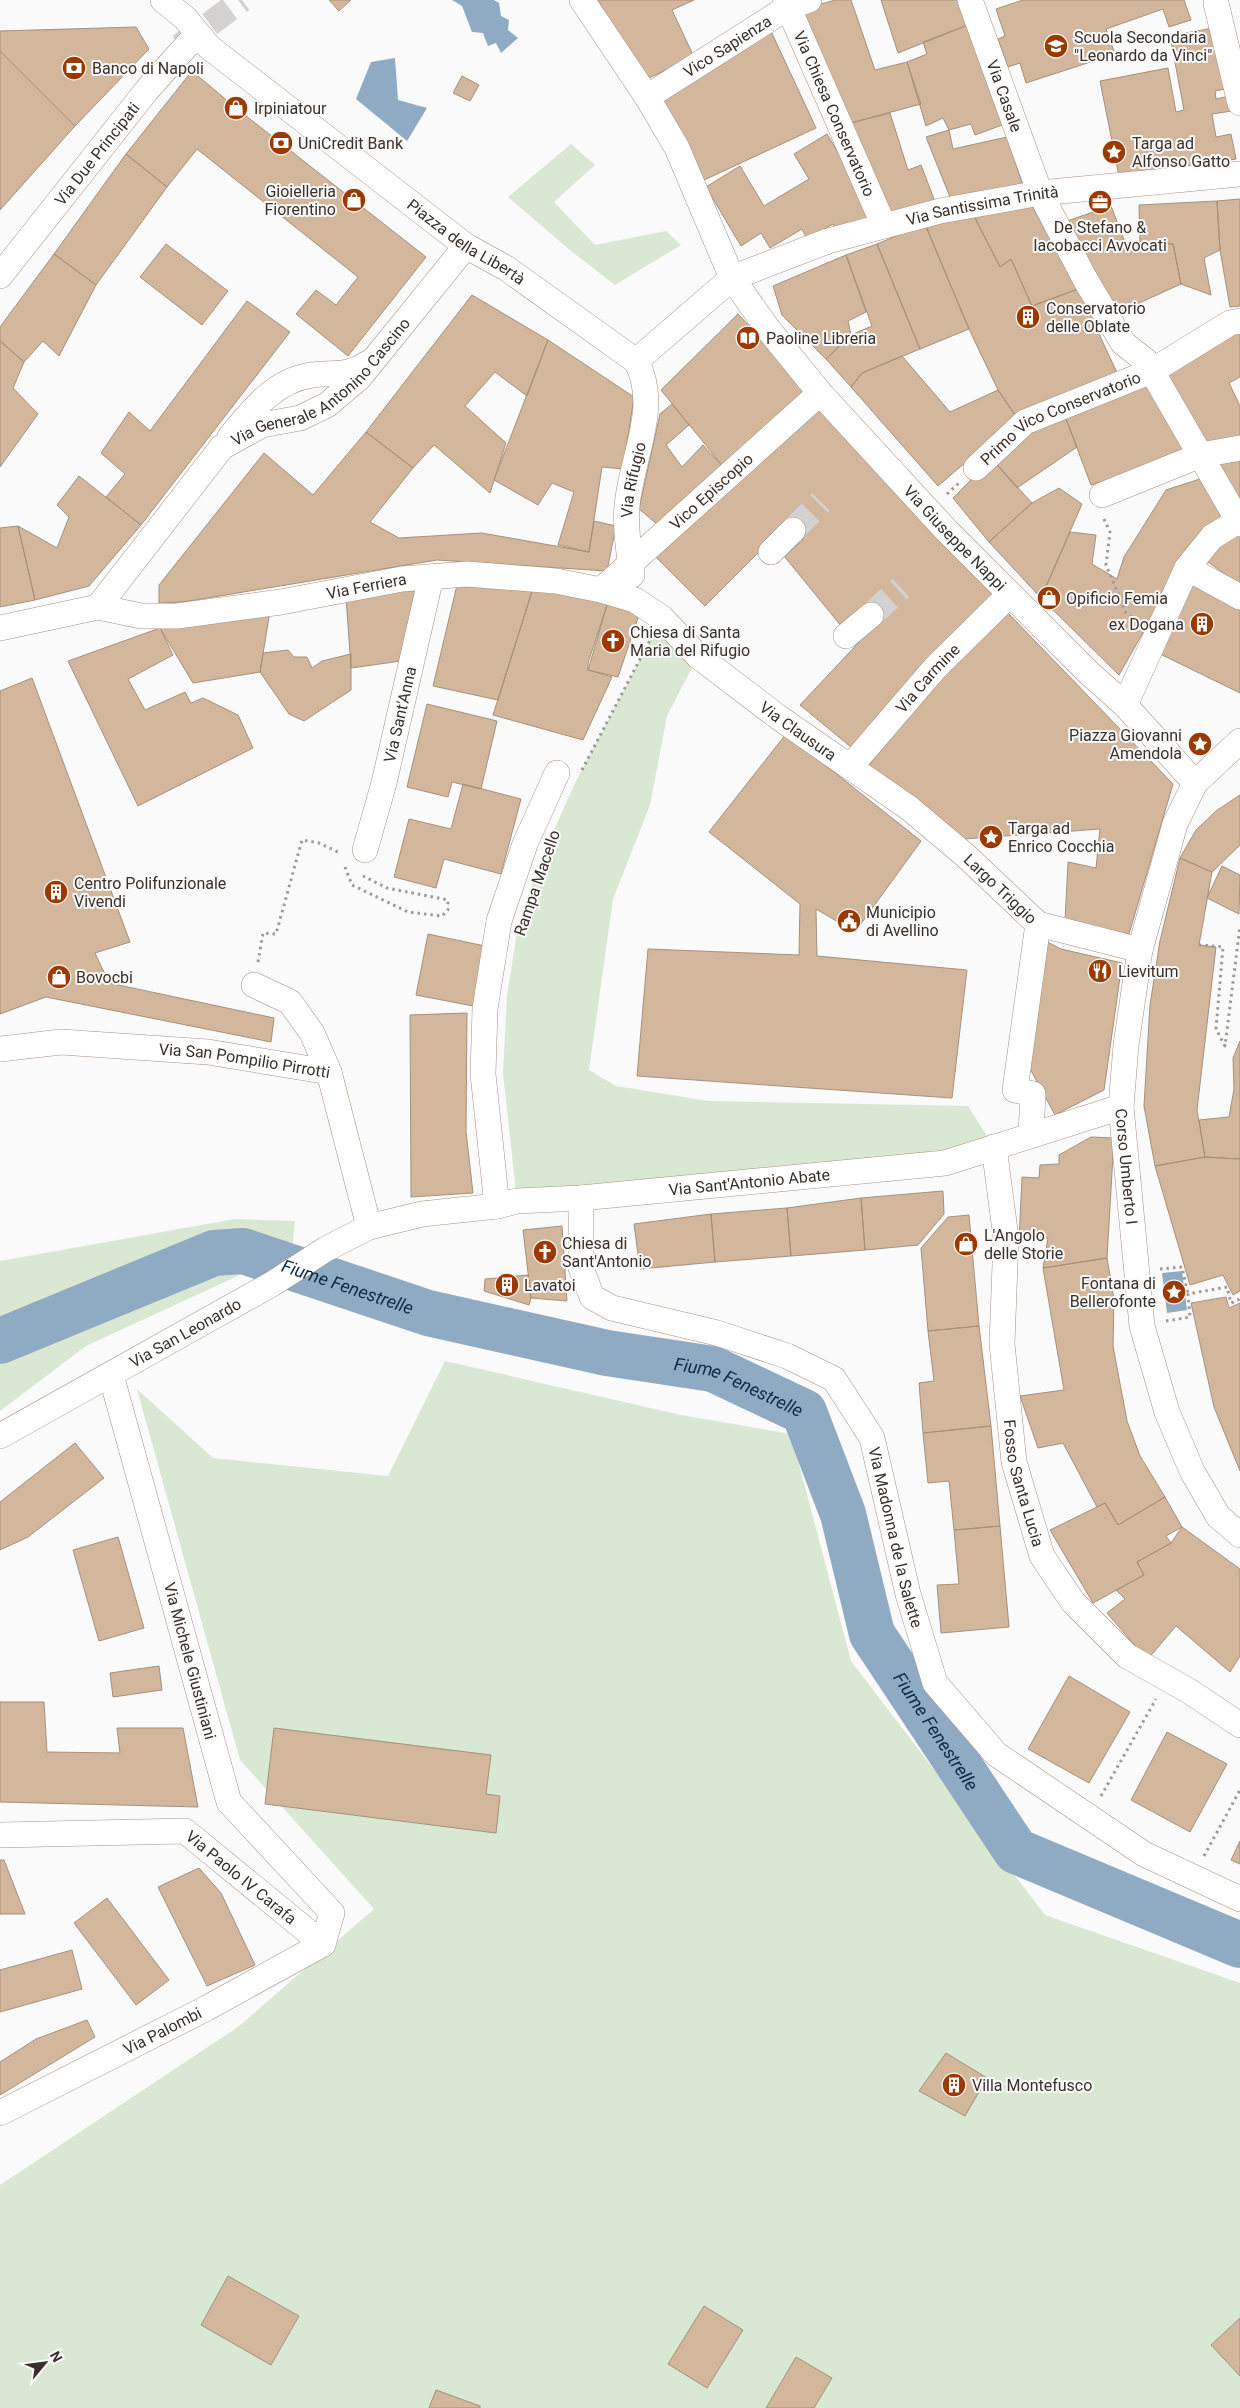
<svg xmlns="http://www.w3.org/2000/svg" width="1240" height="2408" font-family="Roboto,sans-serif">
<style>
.green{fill:#d9e8d2}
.water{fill:#8fabc4}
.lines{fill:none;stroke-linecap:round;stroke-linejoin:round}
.river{stroke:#8fabc4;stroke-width:46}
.building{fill:#d2b79c;stroke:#a6907a}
.minor-tunnel{stroke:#d4d2d0;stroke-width:25;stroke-dasharray:25 12;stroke-linecap:butt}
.minor-casing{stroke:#aa907e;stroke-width:26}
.path{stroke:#9f9a97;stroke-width:3;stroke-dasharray:2.5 4;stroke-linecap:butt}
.minor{stroke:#fff;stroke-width:25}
.labels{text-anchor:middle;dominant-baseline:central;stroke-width:4;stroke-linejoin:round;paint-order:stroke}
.poi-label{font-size:16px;fill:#3b3029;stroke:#fafafa;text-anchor:start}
.street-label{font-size:16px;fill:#3b3029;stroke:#fafafa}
.water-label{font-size:18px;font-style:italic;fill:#092c46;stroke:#fafafa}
</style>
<rect width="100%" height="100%" fill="#fafafa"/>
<path class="green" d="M571,144L595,165L554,202L595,245L666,231L681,245L615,285L571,251L508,197Z
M662,618L698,656L667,716L650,805L613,899L589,1070L616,1086L708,1101L968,1106L994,1147L517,1201L503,1073L507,996L518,926L544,852L576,781Z
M235,1219L295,1221L292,1251L86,1346L0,1411V1261Z
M445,1361L681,1415L791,1434L851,1661L1045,1915L1240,1983V2408H0V2185L238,2027L374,1909L240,1760L137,1389L213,1458L388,1476Z"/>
<path class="water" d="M452,0H494L499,3L501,16L509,20L508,30L518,38L501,53L496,43L488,46L483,33L472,32L462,6Z
M395,58L398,100L427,108L407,141L356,99L371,62Z
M1182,1271L1187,1310L1167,1313L1162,1273Z"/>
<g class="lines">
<path class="river" id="s1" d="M0,1341L214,1253L243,1251L428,1313L607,1353L713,1369L804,1412L843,1514L872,1634L1016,1851L1240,1945"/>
</g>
<path class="building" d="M329,0H351L339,11Z
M584,0H694L672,10L694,57L638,83L600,3L588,9Z
M835,0H851L875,70L907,62L921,104L847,124L797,11Z
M881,0H960L968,25L898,53Z
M1023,0H1184L1191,20L1169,27L1163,9L1106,29L1115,54L1026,83L1020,63L1008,67L998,39L1005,36L996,9Z
M968,25L1002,125L975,135L971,124L949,130L943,118L926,126L907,62L927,54L923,42Z
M136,27L149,49L75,126L0,51V31Z
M769,27L816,128L702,181L657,98Z
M1218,27L1230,88L1215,91L1216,99L1229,96L1232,111L1212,114L1216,137L1231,134L1236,159L1120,181L1100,81L1168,68L1176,112L1184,110L1170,36Z
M0,51L75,126L0,210Z
M192,71L236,108L426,257L348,356L296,314L316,290L336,305L358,277L197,149L167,187L126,154Z
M462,76L479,85L470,101L453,93Z
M890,113L908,170L921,165L937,207L890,219L847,124Z
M949,130L953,149L1007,137L1024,189L952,202L926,137Z
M827,134L875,214L839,235L833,224L807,239L802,229L770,248L761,233L741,246L706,187L740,166L764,206L809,179L794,154Z
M126,154L167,187L96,285L54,254Z
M1240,199V306L1230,307L1220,250L1217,201Z
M1217,201L1220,250L1204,258L1211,295L1181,284L1173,244L1140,242L1139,205Z
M1032,206L1078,289L1032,306L1011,259L1000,267L973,214Z
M1111,206L1128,250L1140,242L1173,244L1181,284L1113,315L1067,221Z
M973,214L1000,267L1011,259L1032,306L1078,289L1120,379L1017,418L998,390L969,329L925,224Z
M925,224L969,329L920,349L877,244Z
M166,244L228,291L202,325L140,277Z
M877,244L920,349L862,373L851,387L826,359L851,335L872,326L846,255Z
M54,254L96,285L59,356L43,341L24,362L0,341V327Z
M846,255L866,312L848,321L851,335L826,359L782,315L773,286Z
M472,295L548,340L527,396L495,372L465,406L506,443L490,493L434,445L413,468L366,432Z
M247,301L290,332L141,525L106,497L125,474L101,453L129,412L150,431Z
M738,314L810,391L726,470L661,390Z
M1240,328V377L1229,383L1240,406V440L1207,447L1161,373Z
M548,340L634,397L623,469L602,467L589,552L558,545L574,492L552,483L538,505L494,480Z
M0,341L24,362L13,388L38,414L0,467Z
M902,356L950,412L998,390L1017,418L938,486L851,387L862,373Z
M1148,377L1188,453L1091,485L1063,411Z
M672,404L689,425L666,445L682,467L703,445L726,470L657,524L639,509L660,414Z
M820,406L996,594L851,747L800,705L877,623L842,627L784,556L803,540L793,530L769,542L705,606L656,557Z
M1063,411L1077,447L1017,488L992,459Z
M366,432L413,468L370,522L399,538L482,533L589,552L594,521L616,526L607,571L437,560L183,602L159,603V585L264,453L313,495Z
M1240,453V511L1213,457Z
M992,459L1032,503L989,542L953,498Z
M79,476L141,525L89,586L35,600L18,526L57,548L69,517L57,505Z
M1206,477L1227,515L1195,541L1119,675L1041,598L1070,532L1096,535L1092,564L1117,579L1124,557L1166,490Z
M1059,488L1082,504L1041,598L989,542L1032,503Z
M18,526L35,600L0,607V528Z
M1237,530L1240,533V585L1204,559Z
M1190,574L1240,598V693L1152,650Z
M457,585L533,588L498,700L433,686Z
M533,588L608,602L588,663V670L612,677L583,740L493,715Z
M415,590L401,661L351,668L346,597Z
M608,602L640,612L618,677L588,670Z
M270,611L260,672L193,683L160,628Z
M1008,613L1173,784L1129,934L1065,921L1068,862L1096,868L1100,829L964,839L869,765L937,676Z
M160,628L173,655L128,679L145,710L185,692L191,703L203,698L238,715L253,748L138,806L68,661Z
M288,650L294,657H307L312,668L322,661L351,654V690L304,721L289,714L260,672L263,653Z
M32,678L130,942L95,953L109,983L274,1018L271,1042L46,997L0,1014V691Z
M427,704L497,721L481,789L452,782L448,797L407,787Z
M786,734L921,841L855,932L816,909L817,956L967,970L952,1098L637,1076L648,949L799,955L800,904L709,832Z
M463,784L521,799L501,874L444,859L436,888L394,877L409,819L451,829Z
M1240,795V845L1212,872L1180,858L1196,830L1216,811Z
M1180,858L1212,872L1199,945L1216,947L1197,1110L1205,1157L1155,1166L1144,1106L1150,1005L1160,941Z
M1222,866L1240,875L1239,914L1207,898Z
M428,934L485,946L473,1006L416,995Z
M1047,942L1061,949L1122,963L1104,1090L1055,1115L1027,1063Z
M467,1013L466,1132L473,1193L411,1197L410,1015Z
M1240,1041V1159L1205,1157L1199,1120L1229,1117L1234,1089L1233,1058Z
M1091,1137L1114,1138L1107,1258L1043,1268L1048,1238L1019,1241L1022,1177L1039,1178L1040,1165L1059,1164V1155Z
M1205,1157L1240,1159V1291L1233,1295L1223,1275L1190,1285L1155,1166Z
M943,1191L944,1214L918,1245L865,1250L861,1198Z
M861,1198L865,1250L791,1256L787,1208Z
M787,1208L791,1256L715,1262L711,1214Z
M711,1214L715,1262L640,1269L634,1224Z
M969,1215L979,1326L928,1331L921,1248L948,1217Z
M562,1226L567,1301L531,1298L523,1230Z
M1107,1258L1114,1299L1113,1346L1127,1421L1140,1456L1165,1497L1118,1525L1105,1503L1097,1507L1063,1443L1038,1448L1020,1396L1064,1390L1043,1268Z
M528,1275L531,1298L529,1305L484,1291L485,1279Z
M1226,1297L1229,1308L1240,1303V1471L1214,1407L1191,1303Z
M979,1326L991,1426L923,1433L919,1383L934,1381L928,1331Z
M991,1426L1000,1526L954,1530L949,1481L928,1483L923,1433Z
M75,1443L104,1478L28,1537L0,1550V1502Z
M1165,1497L1182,1527L1166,1536L1171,1543L1137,1562L1144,1575L1093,1603L1050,1530L1105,1503L1118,1525Z
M1000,1526L1009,1627L941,1633L937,1585L959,1584L954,1530Z
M1182,1527L1240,1569V1656L1230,1672L1176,1626L1147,1660L1107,1613L1125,1599L1116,1590L1144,1575L1137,1562L1171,1543Z
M118,1537L144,1628L99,1641L73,1550Z
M159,1666L162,1690L113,1697L110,1673Z
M1069,1676L1130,1712L1089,1783L1028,1749Z
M0,1702H44L47,1752L120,1753L117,1728H183L198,1807L0,1802Z
M274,1728L491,1755L486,1794L500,1796L496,1833L265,1804Z
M1167,1732L1227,1764L1190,1832L1131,1800Z
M1240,1841V1864L1231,1860Z
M0,1860H4L25,1914H0Z
M199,1868L221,1893L255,1965L207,1986L158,1887Z
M107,1898L169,1980L136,2005L74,1923Z
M72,1950L82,1989L0,2012V1970Z
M87,2020L95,2037L0,2095V2062L36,2039Z
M946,2053L987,2078L965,2116L919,2091Z
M228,2276L299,2316L271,2365L201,2325Z
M704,2306L743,2330L707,2388L668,2364Z
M1240,2318V2376L1211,2345Z
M796,2357L832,2378L814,2408H766Z
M436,2390L480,2406V2408H429Z"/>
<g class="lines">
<path class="minor-tunnel" d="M180,46L242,0
M793,530L821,502
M871,615L901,588"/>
<g class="minor-casing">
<g id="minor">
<path id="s2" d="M163,0L185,18L209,47L466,246L506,268L636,361L732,278L828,241L940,211L1040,193L1240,174"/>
<path id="s3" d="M582,0L647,97L677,148L732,278L768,329L820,393L947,531L1088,672L1125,705L1195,783"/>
<path id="s4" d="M785,0L884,226"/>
<path id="s5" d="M970,0L1040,193L1085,279L1123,343L1146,361L1240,524"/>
<path d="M1216,3L1240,103"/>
<path id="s6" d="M647,97L787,8L809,0"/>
<path id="s7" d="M0,276L147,90L188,44L202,38"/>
<path d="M230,437C252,410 275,380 312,375C334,372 348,377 368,363"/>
<path id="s8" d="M976,468L1025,422L1152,371L1230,323L1240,321"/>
<path d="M1102,495L1201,455L1240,448"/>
<path d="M771,552L793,530"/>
<path d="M1187,568L1240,597"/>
<path id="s9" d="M632,575C629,553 625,528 627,506C631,458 661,406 636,361"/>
<path id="s10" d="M601,590L820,393"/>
<path id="s11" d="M98,607L222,447L262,425L300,418L327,405L359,378L466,246"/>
<path id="s12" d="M0,628L98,607L141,616H177L281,602L402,579L467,574L556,581L601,590L635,600L662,618L698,656L778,717L909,808L966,856L1038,924L1140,950"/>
<path d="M846,636L871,615"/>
<path d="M1125,705L1187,568L1212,537L1238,521"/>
<path id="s13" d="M1240,741L1195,783L1175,824L1140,950L1126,1045L1121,1107L1142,1326L1167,1412L1192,1471L1218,1516L1240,1535"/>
<path id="s14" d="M850,767L935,668L1010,594"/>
<path id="s15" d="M365,850L384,783L431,577"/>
<path d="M254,985L290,1002L312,1033L329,1072L369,1227"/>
<path id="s16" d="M0,1049L61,1042L208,1052L329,1072"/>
<path d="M1031,1134L1033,1094L1015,1090L1038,924"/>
<path id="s17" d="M994,1147L1006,1238L1002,1344L1014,1462L1042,1556L1073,1602L1127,1656L1189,1691L1240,1725"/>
<path id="s18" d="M581,1198V1268L592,1297L612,1308L717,1333L787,1356L834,1379L872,1438L908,1594L935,1683L996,1754L1144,1854L1240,1899"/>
<path d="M497,1206L483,1074L485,1009L499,921L525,844L557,773"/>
<path id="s19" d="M0,1436L272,1284L326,1249L369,1227L422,1214L497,1206L517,1201L581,1198L945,1163L1121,1107"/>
<path id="s20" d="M0,1835L185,1831L323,1944L332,1913L229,1802L111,1375"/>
<path id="s21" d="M0,2113L207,2008L323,1944"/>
</g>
</g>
<path class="path" d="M947,494L959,483
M1104,519L1110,532L1106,565L1126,613L1135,620
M582,770L650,640
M345,867L352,885L408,912L442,916L448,910V900L387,888L363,876
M1199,945L1223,947L1216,1029L1225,1046L1240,926
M258,962L263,933L276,934L302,840L319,843L338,852
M1160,1269L1182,1267L1188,1294
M1166,1321L1190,1317L1188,1294L1227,1287L1231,1303L1240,1299
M1101,1796L1156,1699
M1204,1856L1240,1790"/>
<use href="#minor" class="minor"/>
</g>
<defs>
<g id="school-disc" transform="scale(1.25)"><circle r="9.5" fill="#9c3900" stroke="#fafafa"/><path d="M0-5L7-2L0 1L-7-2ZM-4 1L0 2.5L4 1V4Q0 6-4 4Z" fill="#fff"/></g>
<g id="bank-disc" transform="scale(1.25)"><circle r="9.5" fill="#9c3900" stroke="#fafafa"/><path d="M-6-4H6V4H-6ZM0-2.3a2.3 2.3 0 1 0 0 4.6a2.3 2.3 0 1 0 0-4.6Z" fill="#fff"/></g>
<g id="shop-disc" transform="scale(1.25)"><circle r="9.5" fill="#9c3900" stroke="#fafafa"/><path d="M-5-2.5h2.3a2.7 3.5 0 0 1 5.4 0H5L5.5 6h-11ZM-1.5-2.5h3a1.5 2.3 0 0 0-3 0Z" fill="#fff"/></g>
<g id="sight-disc" transform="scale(1.25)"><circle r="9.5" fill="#9c3900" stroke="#fafafa"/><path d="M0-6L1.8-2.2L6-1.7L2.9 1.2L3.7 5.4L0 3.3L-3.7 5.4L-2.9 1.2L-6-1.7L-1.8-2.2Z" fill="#fff"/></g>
<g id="office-disc" transform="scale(1.25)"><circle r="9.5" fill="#9c3900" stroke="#fafafa"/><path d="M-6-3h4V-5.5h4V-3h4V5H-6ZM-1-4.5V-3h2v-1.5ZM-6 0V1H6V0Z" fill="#fff"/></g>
<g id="building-disc" transform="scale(1.25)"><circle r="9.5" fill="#9c3900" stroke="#fafafa"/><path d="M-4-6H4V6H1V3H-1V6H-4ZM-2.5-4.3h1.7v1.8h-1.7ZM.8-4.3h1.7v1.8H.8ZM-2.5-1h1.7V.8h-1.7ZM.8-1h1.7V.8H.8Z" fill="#fff"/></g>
<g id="library-disc" transform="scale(1.25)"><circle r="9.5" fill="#9c3900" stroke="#fafafa"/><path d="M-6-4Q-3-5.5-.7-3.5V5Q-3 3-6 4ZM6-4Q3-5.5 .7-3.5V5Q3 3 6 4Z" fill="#fff"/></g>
<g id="church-disc" transform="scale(1.25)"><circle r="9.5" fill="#9c3900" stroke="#fafafa"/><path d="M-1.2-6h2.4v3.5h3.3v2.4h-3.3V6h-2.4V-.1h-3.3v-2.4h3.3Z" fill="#fff"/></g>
<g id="civic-disc" transform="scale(1.25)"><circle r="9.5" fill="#9c3900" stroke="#fafafa"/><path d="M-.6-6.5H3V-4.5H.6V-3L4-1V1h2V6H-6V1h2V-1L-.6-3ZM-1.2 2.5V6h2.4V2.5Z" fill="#fff"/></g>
<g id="restaurant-disc" transform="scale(1.25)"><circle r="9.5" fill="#9c3900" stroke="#fafafa"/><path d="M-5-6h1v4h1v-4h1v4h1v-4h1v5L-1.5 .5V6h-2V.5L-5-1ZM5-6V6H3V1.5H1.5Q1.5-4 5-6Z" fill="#fff"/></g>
</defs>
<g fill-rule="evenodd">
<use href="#school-disc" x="1056" y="46"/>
<use href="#bank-disc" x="74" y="68"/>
<use href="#shop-disc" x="236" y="108"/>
<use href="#bank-disc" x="281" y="143"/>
<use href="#sight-disc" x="1114" y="152"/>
<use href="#shop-disc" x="354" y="200"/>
<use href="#office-disc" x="1100" y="202"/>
<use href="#building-disc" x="1028" y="317"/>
<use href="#library-disc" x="748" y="338"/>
<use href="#shop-disc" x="1049" y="598"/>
<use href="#building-disc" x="1202" y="624"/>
<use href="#church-disc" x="613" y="641"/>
<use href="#sight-disc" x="1200" y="744"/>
<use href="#sight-disc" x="991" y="837"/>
<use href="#building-disc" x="56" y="892"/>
<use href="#civic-disc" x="849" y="921"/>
<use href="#restaurant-disc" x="1100" y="971"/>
<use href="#shop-disc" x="59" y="977"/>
<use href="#shop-disc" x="966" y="1244"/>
<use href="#church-disc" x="545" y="1252"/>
<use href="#building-disc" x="507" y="1285"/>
<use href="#sight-disc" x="1174" y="1292"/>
<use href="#building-disc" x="954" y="2085"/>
</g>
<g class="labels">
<g class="poi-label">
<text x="1074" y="37">Scuola Secondaria<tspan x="1074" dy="18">"Leonardo da Vinci"</tspan></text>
<text x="92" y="68">Banco di Napoli</text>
<text x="254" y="108">Irpiniatour</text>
<text x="298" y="143">UniCredit Bank</text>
<text x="1132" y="143">Targa ad<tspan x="1132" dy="18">Alfonso Gatto</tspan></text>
<text x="336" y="191" text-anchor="end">Gioielleria<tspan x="336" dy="18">Fiorentino</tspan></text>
<text x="1100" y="227" text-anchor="middle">De Stefano &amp;<tspan x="1100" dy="18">Iacobacci Avvocati</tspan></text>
<text x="1046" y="308">Conservatorio<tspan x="1046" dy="18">delle Oblate</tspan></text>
<text x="766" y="338">Paoline Libreria</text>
<text x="1066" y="598">Opificio Femia</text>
<text x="1184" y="624" text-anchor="end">ex Dogana</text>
<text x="630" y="632">Chiesa di Santa<tspan x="630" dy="18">Maria del Rifugio</tspan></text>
<text x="1182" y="735" text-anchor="end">Piazza Giovanni<tspan x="1182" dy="18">Amendola</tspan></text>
<text x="1008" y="828">Targa ad<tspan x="1008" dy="18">Enrico Cocchia</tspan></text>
<text x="74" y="883">Centro Polifunzionale<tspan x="74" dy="18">Vivendi</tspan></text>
<text x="866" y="912">Municipio<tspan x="866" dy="18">di Avellino</tspan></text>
<text x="1118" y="971">Lievitum</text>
<text x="76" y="977">Bovocbi</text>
<text x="984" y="1235">L'Angolo<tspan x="984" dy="18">delle Storie</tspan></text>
<text x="562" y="1243">Chiesa di<tspan x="562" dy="18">Sant'Antonio</tspan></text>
<text x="1156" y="1283" text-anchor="end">Fontana di<tspan x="1156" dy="18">Bellerofonte</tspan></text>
<text x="524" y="1285">Lavatoi</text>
<text x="972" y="2085">Villa Montefusco</text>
</g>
<g class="street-label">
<text stroke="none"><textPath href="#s6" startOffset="95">Vico Sapienza</textPath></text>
<text stroke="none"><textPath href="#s5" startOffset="102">Via Casale</textPath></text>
<text stroke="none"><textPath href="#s4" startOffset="124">Via Chiesa Conservatorio</textPath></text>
<text stroke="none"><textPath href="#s7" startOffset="156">Via Due Principati</textPath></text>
<text stroke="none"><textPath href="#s2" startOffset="985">Via Santissima Trinità</textPath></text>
<text stroke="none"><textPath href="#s2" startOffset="389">Piazza della Libertà</textPath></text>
<text stroke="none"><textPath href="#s11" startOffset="324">Via Generale Antonino Cascino</textPath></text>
<text stroke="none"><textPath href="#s8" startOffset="100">Primo Vico Conservatorio</textPath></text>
<text stroke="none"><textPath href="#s9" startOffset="96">Via Rifugio</textPath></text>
<text stroke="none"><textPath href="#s10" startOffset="148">Vico Episcopio</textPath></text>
<text stroke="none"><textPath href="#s3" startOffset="660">Via Giuseppe Nappi</textPath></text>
<text stroke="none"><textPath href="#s12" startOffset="372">Via Ferriera</textPath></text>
<text stroke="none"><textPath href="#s14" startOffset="118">Via Carmine</textPath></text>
<text stroke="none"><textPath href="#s15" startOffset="140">Via Sant'Anna</textPath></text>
<text stroke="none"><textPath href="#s12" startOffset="854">Via Clausura</textPath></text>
<text transform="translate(537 883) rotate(-71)">Rampa Macello</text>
<text stroke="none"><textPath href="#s12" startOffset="1111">Largo Triggio</textPath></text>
<text stroke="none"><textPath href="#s16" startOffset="246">Via San Pompilio Pirrotti</textPath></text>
<text stroke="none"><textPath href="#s13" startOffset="456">Corso Umberto I</textPath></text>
<text stroke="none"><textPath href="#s19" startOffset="808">Via Sant'Antonio Abate</textPath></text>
<text stroke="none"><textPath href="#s19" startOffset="212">Via San Leonardo</textPath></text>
<text stroke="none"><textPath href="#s17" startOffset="339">Fosso Santa Lucia</textPath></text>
<text stroke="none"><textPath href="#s18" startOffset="530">Via Madonna de la Salette</textPath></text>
<text transform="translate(190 1661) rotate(75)">Via Michele Giustiniani</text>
<text stroke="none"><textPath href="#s20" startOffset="258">Via Paolo IV Carafa</textPath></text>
<text stroke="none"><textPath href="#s21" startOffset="182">Via Palombi</textPath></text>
</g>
<g class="water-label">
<text stroke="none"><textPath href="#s1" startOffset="371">Fiume Fenestrelle</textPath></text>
<text stroke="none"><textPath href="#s1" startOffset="776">Fiume Fenestrelle</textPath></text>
<text stroke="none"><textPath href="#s1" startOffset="1196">Fiume Fenestrelle</textPath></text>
</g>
</g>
<g transform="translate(45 2363) rotate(61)" stroke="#fafafa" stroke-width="4" paint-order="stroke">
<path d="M0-4L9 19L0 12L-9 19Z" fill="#3b3029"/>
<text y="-8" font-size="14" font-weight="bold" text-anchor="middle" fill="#3b3029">N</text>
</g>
</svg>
